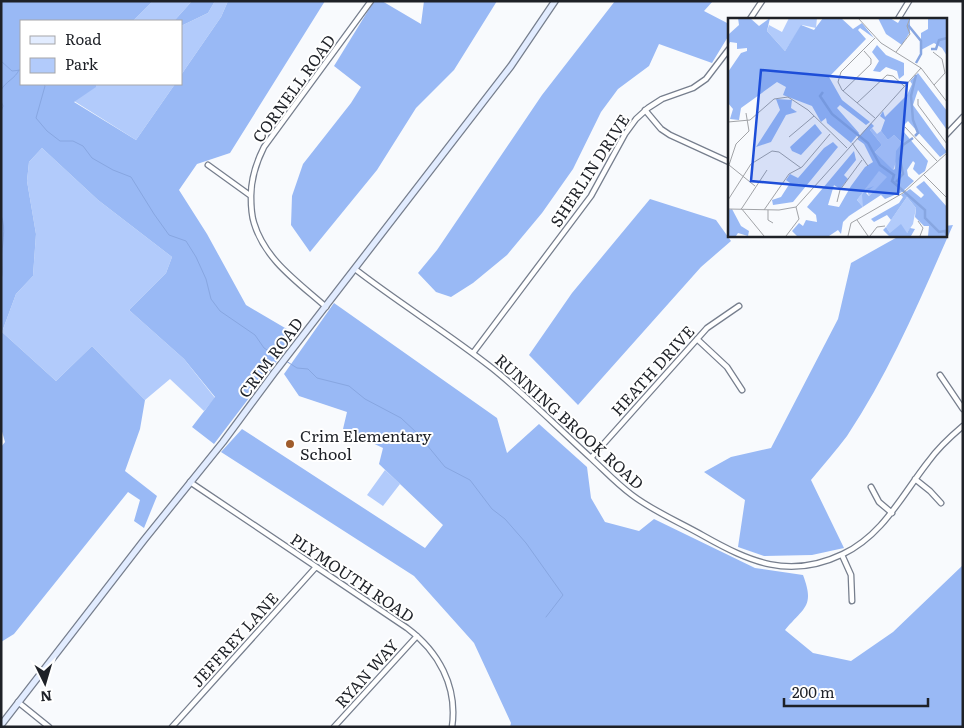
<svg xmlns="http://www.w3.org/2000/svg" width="964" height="728" font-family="Literata,serif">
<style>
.green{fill:#b2cbfb}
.forest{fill:#99b9f5}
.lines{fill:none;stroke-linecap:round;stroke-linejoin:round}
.stream{stroke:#87a6e1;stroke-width:1}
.street-casing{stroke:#767e8d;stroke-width:7}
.secondary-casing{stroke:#767e8d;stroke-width:8}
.street{stroke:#fff;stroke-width:4.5}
.secondary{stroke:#e2ecff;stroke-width:5.5}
.poi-dot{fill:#9f5c2c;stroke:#fff;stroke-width:2}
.labels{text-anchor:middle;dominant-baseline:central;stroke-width:4;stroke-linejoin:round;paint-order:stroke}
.street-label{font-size:16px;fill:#1e2127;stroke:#fff}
.poi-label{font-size:16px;fill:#1e2127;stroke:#fff;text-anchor:start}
.inset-river{fill:none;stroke:#87a6e1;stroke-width:2.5}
.inset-road{fill:none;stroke:#a1a3a7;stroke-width:1}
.view{fill:#1d4ed8;fill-opacity:0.15;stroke:#1d4ed8;stroke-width:2.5}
.inset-edge{fill:none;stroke:#1e2127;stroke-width:2.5}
</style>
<rect width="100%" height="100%" fill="#f8fafd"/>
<path class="green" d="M153,1H192L174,21H133Z
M215,1H228L221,17L181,75V26L208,13Z
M96,84H175L136,140L74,101L95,87Z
M42,148L98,200L172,257L166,273L129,310L184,359L215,398L204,411L170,379L145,400L92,346L56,381L2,332L16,294L33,276L36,234L27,181L29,162Z
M385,470L400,484L383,506L367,495Z"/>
<path class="forest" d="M1,1H153L133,21H21V84H96V87L74,102L136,140L175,84H181V75L221,17L228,1H325L230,153L197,164L179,190L207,234L246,305L297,335L214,444L192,427L215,397L184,359L129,310L166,273L172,257L98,200L42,148L29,162L27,181L36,234L33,276L16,294L2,332L56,381L92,346L145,400L140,429L125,471L157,496L144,528L134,521L140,500L128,492L14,634L1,642V447L5,442L1,428Z
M192,1H215L208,13L181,26V21H174Z
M374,1H382L421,24L424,1H497L454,70L416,108L377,170L310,252L291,225L292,196L303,164L351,103L361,87L334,66Z
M615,1H713L704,11L729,24V35L712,63L659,44L649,66L618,89L601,112L573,169L542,213L507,255L473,283L451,297L436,292L418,273L437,250L542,95Z
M650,199L716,220L731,241L701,267L578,405L529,355L572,293Z
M953,225C921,297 891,370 847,436C836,451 823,465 811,480L844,548L812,555L764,556L738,547L745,500L704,472L731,457L771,448L838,319L851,263L901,235H945V226Z
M334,303L497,418L507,453L539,424L587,467L591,498L605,522L639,531L654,519L755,568L803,575C815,607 804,607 785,630L813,653L851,661L893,632L963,565V727H510L511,723L474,643L414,576L221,452L242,429L425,548L443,525L379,464L383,448L343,429L347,412L299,396L284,374Z"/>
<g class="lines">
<path class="stream" d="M1,61L12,71L21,70
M44,84L45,86L36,118L47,131L60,141H73L83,146L92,158L113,170L131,177L154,214L169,235L186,241L196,257L206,279L211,299L220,311L255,335L264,348L282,359
M1,90C6,81 15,79 19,70
M1,101L3,106L1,112
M1,215C7,230 1,245 2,260C2,268 3,273 1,280
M286,361L297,368L308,369L317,378L349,386L365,399L401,418L418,434L445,467L470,480L492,509L505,519L526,543L563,595L546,617"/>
<g class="street-casing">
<path id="street" d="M750,19L762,1
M898,19L909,1
M645,110L661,129L670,135L729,162
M945,136L963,117
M208,165L251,196C251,205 251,214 254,223C265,260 298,282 326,307
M251,196C251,178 256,163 264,147L371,1
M355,269C400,304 448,333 492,368C527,396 559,429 592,459C605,471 617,484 632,495C653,511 679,522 702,535C750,562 789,580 843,554C883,535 902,495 928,462C938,448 950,437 963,426
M697,339L727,367L742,390
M473,353L591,196L625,134L636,119L648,108L662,99L693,88L706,79L729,49
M940,375L963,409
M591,458L707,328L739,306
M915,479L930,491L941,503
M190,482L407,628C438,651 458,686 452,727
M871,487L879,502L892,513
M842,555L851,575L852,601
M18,702L49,727
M172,727L316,567
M334,727L417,636"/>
</g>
<g class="secondary-casing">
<path id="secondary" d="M1,725L144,540L223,442L274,373L511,66L555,1"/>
</g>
<use href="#street" class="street"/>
<use href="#secondary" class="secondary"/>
</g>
<circle class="poi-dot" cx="290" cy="444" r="5"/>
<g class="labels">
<g class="street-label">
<text transform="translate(293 88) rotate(-54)">CORNELL ROAD</text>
<text transform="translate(589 170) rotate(-57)">SHERLIN DRIVE</text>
<text transform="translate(270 357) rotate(-53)">CRIM ROAD</text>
<text transform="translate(652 370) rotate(-48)">HEATH DRIVE</text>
<text transform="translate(570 421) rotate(42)">RUNNING BROOK ROAD</text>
<text transform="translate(353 577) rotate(34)">PLYMOUTH ROAD</text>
<text transform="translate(234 639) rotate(-48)">JEFFREY LANE</text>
<text transform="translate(366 673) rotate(-48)">RYAN WAY</text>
</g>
<g class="poi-label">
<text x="300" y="435">Crim Elementary<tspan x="300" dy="18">School</tspan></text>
</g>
</g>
<g transform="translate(728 18)">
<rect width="219" height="219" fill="#f8fafd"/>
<path d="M61,0H89L88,10L74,7L57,33L39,13L41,7L54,14ZM144,110L149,116L153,113L160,122L166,117L174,125L165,153L147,134L154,127L142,112ZM151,152L160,159L141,178L138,171L135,189L129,182ZM179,179L188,190L185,206L179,215H162L158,209Z" fill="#b2cbfb"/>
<path d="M10,0H22L31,8L42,0L39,13L57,33L73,7L86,12L95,0H113L125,11L134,5L146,20L132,10L130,12L138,21L101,59L114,82L142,104L138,107L112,87L109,90L131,115L123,125L99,105L98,100L93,104L84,88L55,77L58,69L49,64L13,90L11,102L2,101L5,91L0,85V54L13,35L19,33V30L9,31V25L2,24L0,28L1,16L11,7ZM150,0H162L170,5L173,0H182V14L174,27L158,16ZM200,0H219V38L214,30L206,25L193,32V15L200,11ZM149,27L158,37L176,45V57L171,61L169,53L158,49L152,54L145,53L151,43L144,34ZM190,55L219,93V112L190,72L185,87L219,134L212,139L180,103L175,108L176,114L200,143L197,153L191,157L185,151L187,145L185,143L179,152L180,158L186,163L174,174L157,181L153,177L121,198L115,204L113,216L110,212L101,218H69L64,213L71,205L75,208L78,202L89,204L88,197L79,189L126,133L128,142L116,157L120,161L112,171L106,167L100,187L111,189L123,168L137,149L145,144L136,126L129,121L143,105L146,108L142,112L154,127L147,134L165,152L167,151L168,133L174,125L166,117L160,122L153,113L157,102L152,98L155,93L157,99L179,77L184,66L182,63ZM151,153L159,159L141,178L138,175L146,168L138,171L134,177L135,189L129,182ZM48,81L64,82L63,90L69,94L58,97L43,124L28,129L52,92ZM87,106L94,115L86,123L73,137L64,133L62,129ZM105,124L110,129L65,184L45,187L44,182L53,179L62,165L58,162L62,156L70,160L96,130ZM196,163L219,189V218H200L201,208H196L187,199L188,190L179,179L163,202L159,197L146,204L143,201L171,185L175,179L173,177L182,171L193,180L196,177L188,169ZM4,191L13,208L21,213L20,218L10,215L8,218H0V192ZM173,206L179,215L182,210L187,211L183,218H161L155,212L158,209L162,215Z" fill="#99b9f5" fill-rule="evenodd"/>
<path class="inset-river" d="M180,7L193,23V36L188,45M203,31H208L211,22L219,20M95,74L92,78L104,96L140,125L152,147L166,157L164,163L197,192V200L211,214L217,213L219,218M187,118L190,115L185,102L183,78L188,57M168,164L175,156L172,141L175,127L185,120"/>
<path class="inset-road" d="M130,0L153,25L193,50L219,84M147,20L113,54L110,64L114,72L147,100M168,34L182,16L179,8L182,0M205,34L214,41L217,55L206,67M115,73L143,46V41L136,33M190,81V87L219,126M129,85L159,57L165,58L176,68M18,95L21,113L8,126L1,147L27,168M0,104L22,102L46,81L60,79L80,92L119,130M177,109L209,143M61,119L86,98M124,125L140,148M195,156L219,180M0,182L23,146L44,133L51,134L73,150M109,184L112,172L134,142M13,190L36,218M14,190L39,152M0,191L51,192L68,189L193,50M36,192L61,156L74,149L102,116M40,192V202L45,205M129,202L140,218M190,203L195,210L192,218M58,218L71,201L68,189M120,218L123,205L175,175L219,135M142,218L149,209L157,208"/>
<path class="view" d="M33,52L179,65L170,176L23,163Z"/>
<rect width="219" height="219" class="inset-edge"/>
</g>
<rect width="964" height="728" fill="none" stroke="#1e2127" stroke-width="5"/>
<rect x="20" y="20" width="162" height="65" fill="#ffffff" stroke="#a5a6a9"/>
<rect x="30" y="36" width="25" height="8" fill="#e2ecff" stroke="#a5a6a9"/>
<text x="65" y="45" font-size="15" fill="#1e2127">Road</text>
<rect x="30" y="58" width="25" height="15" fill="#b2cbfb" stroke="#a5a6a9"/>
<text x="65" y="70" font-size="15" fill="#1e2127">Park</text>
<g transform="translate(45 683) rotate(175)" stroke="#ffffff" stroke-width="4" paint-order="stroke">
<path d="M0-4L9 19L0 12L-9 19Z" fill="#1e2127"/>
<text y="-8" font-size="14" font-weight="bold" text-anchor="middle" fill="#1e2127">N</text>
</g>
<path d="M784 698v8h144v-8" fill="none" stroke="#1e2127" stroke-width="2.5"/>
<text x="792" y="698" font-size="15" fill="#1e2127" stroke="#ffffff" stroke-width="4" paint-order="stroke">200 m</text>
</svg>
